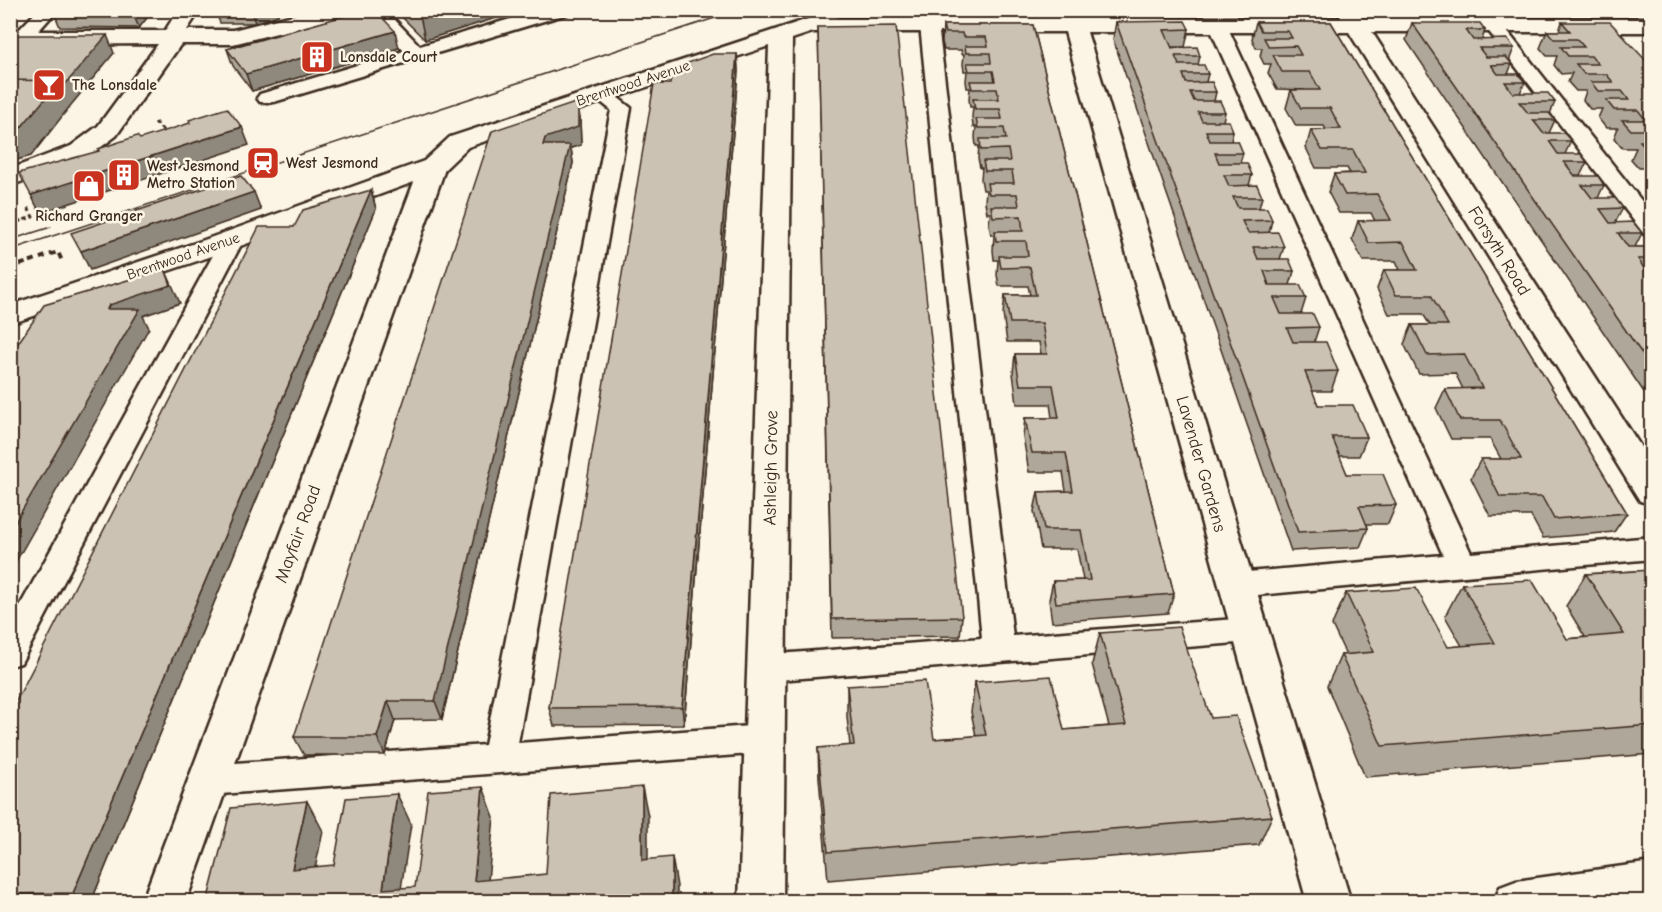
<svg xmlns="http://www.w3.org/2000/svg" width="1662" height="912" font-family="'Comic Neue',sans-serif">
<style>
.built{fill:#eee6d6}
.lines{fill:none;stroke-linecap:round;stroke-linejoin:round}
.service-casing{stroke:#3b2a1e;stroke-width:5}
.minor-casing{stroke:#3b2a1e;stroke-width:5}
.path-far1{stroke:#3b2a1e;stroke-width:3;stroke-dasharray:4.5 3;stroke-linecap:butt}
.path{stroke:#3b2a1e;stroke-width:4;stroke-dasharray:6 4.5;stroke-linecap:butt}
.service{fill:#fcf5e5;fill-rule:evenodd}
.minor{fill:#fcf5e5;fill-rule:evenodd}
.tram{stroke:#3b2a1e;stroke-width:1.5}
.wall{fill:#afa79a;stroke:#3b2a1e;stroke-width:1.5}
.shaded-wall{fill:#8f887d;stroke:#3b2a1e;stroke-width:1.5}
.building{fill:#ccc2b3;stroke:#3b2a1e;stroke-width:1.5}
.labels{text-anchor:middle;dominant-baseline:central;stroke-width:5;stroke-linejoin:round;paint-order:stroke}
.far-poi-label{font-size:15px;font-weight:bold;fill:#3b2a1e;stroke:#fcf5e5;text-anchor:start}
.far-street-label{font-size:15px;fill:#3b2a1e;stroke:#fcf5e5}
.street-label{font-size:18px;fill:#3b2a1e;stroke:#fcf5e5}
</style>
<rect width="100%" height="100%" fill="#fcf5e5"/>
<filter id="ink" filterUnits="userSpaceOnUse"><feTurbulence type="fractalNoise" baseFrequency=".0167" numOctaves="2"/><feDisplacementMap in="SourceGraphic" scale="12" xChannelSelector="R" yChannelSelector="G"/><feConvolveMatrix kernelMatrix="1 2 1 2 8 2 1 2 1" color-interpolation-filters="sRGB"/></filter>
<g filter="url(#ink)">
<path class="built" d="M1321,10L1325,16L872,20V11Z"/>
<g class="lines">
<g class="service-casing">
<path id="service" d="M38,10H57L17,55L10,56V39Z
M540,10H570L567,14L274,102H260L257,98L260,94L404,51L383,28L380,24L383,20H395L420,46Z
M825,10H849L817,29H805L802,25L805,21Z
M929,20L935,21L938,25L1013,636L1249,618L1260,621L1264,630L1260,639L1249,642L766,681L755,677L750,668L755,659L766,655L982,638L920,25L923,21Z
M1493,20L1499,21L1652,214V236L1644,234L1487,29L1484,25L1487,21Z
M1218,21L1224,22L1227,26L1471,553L1652,537V559L1236,597L1226,593L1221,585L1226,577L1236,573L1443,555L1209,26L1212,22Z
M601,88L608,90L631,108L518,743L764,725L776,729L780,739L776,749L764,753L208,795L196,791L191,780L196,769L208,765L485,745L611,110L591,94L594,90Z
M233,232L241,234L244,239L21,663L10,666V624L222,239L225,234Z"/>
</g>
<g class="minor-casing">
<path id="minor" d="M178,10H200L187,30H233L313,10H353L350,15L233,44H181L116,136L89,156L10,186V169L71,146L98,126L158,44L10,45V31H165Z
M1338,10H1358L1363,18H1652V32H1372L1652,464V504L1640,501L1349,32H1087L1351,902H1307L1065,32H813L792,39L783,902H739L769,46L468,147L445,169L186,902H142L414,182L224,252L10,324V305L204,240L424,161L450,137L811,18H1341Z
M1652,862V902H1494L1500,887L1516,881Z"/>
</g>
<path class="path-far1" d="M155,122L166,134
M10,224L33,217L27,206"/>
<path class="path" d="M10,268L58,252L62,261"/>
<use href="#service" class="service"/>
<use href="#minor" class="minor"/>
<path class="tram" d="M10,240L51,227
M10,250L739,10"/>
</g>
<path class="wall" d="M53,10H153L139,28L60,27Z
M215,10H280L278,15L255,23H220Z
M401,10H522L425,40L403,18Z
M884,10H942L884,11Z
M1116,22L1189,29L1185,47H1172L1200,56L1198,65L1208,74L1206,82L1216,92L1214,101L1225,112L1223,121L1233,131L1231,141L1243,153L1240,163L1252,175L1249,185L1262,197L1259,208L1272,220L1269,233L1284,247L1280,259L1294,271L1290,285L1306,298L1301,314L1319,327L1314,342L1338,371L1331,391H1312L1318,405L1367,437L1359,456H1339L1347,474L1396,505L1388,524H1367L1368,528L1360,547L1291,551L1113,39Z
M1256,22H1331L1627,513L1614,532L1543,538L1531,516H1490L1471,478L1481,459H1501L1490,439H1451L1436,408L1445,389H1463L1455,373L1419,374L1404,344L1412,325H1430L1423,314H1389L1377,289L1384,270H1400L1396,261H1363L1352,239L1358,221H1375L1371,213H1339L1328,192L1334,174L1350,173L1347,168H1316L1306,148L1311,130H1326L1324,126H1296L1286,108L1291,90H1305L1277,89L1268,73L1271,64H1264L1260,56L1262,48H1256L1252,39Z
M1562,22L1652,67V168H1639L1631,159L1636,148H1622L1614,138L1618,128H1606L1598,118L1602,109H1590L1583,100L1586,91H1576L1568,82L1572,73L1561,74L1554,65L1557,56H1547L1540,48L1547,31H1559Z
M1412,23L1485,30L1482,40L1514,48L1509,61L1512,64L1508,74L1525,82L1520,93L1555,102L1550,114L1555,120L1549,133L1571,141L1565,154L1587,162L1580,176L1604,185L1598,198L1623,208L1615,223L1642,233L1635,247H1652V404L1406,40Z
M943,25H1033L1174,594L1168,613L1052,622L1049,600L1053,581L1083,580L1077,549H1041L1034,511L1038,492L1066,491L1063,472H1029L1023,437L1025,418H1052L1050,404H1017L1013,373L1015,354H1041L1039,342H1007L1003,314L1005,295H1030L1028,286H999L997,275L998,260H994L993,250L994,235H991L989,225L990,213H987L985,202L986,190H983L981,179L982,168H980L978,158L979,146H976L975,137L976,127H973L972,117L973,107H970L969,99L970,88H967L966,81L967,71H964L963,64L964,54H962L961,50H944L942,42Z
M818,27L962,617L960,636L832,638Z
M399,48L252,91L233,66L227,49Z
M737,54L738,71L684,725L554,726L549,708L670,84L684,74Z
M578,102L580,120L581,145L571,148L573,163L442,719L395,720L385,755H304L294,737Z
M1652,171V184L1647,179Z
M371,190L376,209L91,902H10V713L294,227Z
M1652,570V754L1365,777L1327,686L1341,655H1346L1332,625L1346,593L1448,647L1462,646L1445,616L1462,584L1567,639L1585,637L1566,606L1586,574Z
M1100,633L1211,718L1272,816L1259,845L828,880L819,778L818,748L850,746L847,717V686L934,739L976,736L971,712L975,682L1064,730L1109,726L1092,664Z"/>
<path class="shaded-wall" d="M10,10H22L10,23Z
M153,10L139,28L132,11Z
M251,10H280L278,15L255,23Z
M439,10H522L425,40L420,16Z
M395,31L399,48L252,91L246,74Z
M107,35L114,53L71,105L31,156L10,162V133L60,81Z
M737,54L738,71L684,725L682,707Z
M578,102L580,120L581,145L571,148L573,163L442,719L435,701L543,145L545,138Z
M242,127L249,145L40,213L31,195Z
M371,190L376,209L91,902H80L73,893Z
M254,192L261,210L90,270L81,251Z
M165,269L180,303L143,316L149,328L10,572V531L107,309L109,305Z
M388,701L395,720L385,755L377,737Z
M483,787L494,817L486,902L474,881Z
M642,787L648,816V889L642,860Z
M397,794L411,824L399,902L383,889Z
M307,801L323,831L309,897L292,869Z
M672,857L677,886V902H672Z"/>
<path class="building" d="M62,10H132V11Z
M365,10H375L395,31L246,74L227,49Z
M414,10H439L420,16Z
M1185,21L1189,29L1164,30L1172,48L1197,47L1200,56H1175L1179,65H1204L1208,74H1183L1186,83L1212,82L1216,92H1190L1194,101H1220L1225,112H1198L1202,121H1229L1233,131H1206L1210,141H1238L1243,153H1215L1219,163H1247L1252,175H1224L1229,186L1257,185L1262,197H1233L1238,208H1267L1272,220L1242,221L1248,233L1278,232L1284,247H1253L1258,259H1289L1294,271H1264L1269,285H1300L1306,298H1274L1281,314H1313L1319,327L1287,328L1293,342H1326L1338,371L1305,372L1318,405H1353L1367,437H1332L1347,474H1383L1396,505L1359,506L1368,528L1298,532L1116,22Z
M1256,22H1331L1627,513L1554,519L1542,497H1500L1481,459H1521L1500,420H1460L1445,389L1482,388L1464,354L1427,355L1412,325H1448L1431,295H1396L1384,270H1417L1403,242L1369,243L1358,221L1391,220L1377,194L1345,195L1334,174L1365,173L1353,150H1322L1311,130L1341,129L1330,108H1301L1291,90H1320L1310,72H1282L1273,55H1301L1296,46L1269,47L1264,38H1292L1288,31H1261Z
M1562,22H1610L1652,67V130H1631L1622,120H1646L1638,110H1614L1606,100H1629L1622,91H1598L1591,82H1613L1606,74H1584L1576,64H1598L1591,56H1568L1561,47H1584L1577,39H1554L1547,31H1570Z
M1412,23H1480L1485,30H1466L1473,40L1507,39L1514,48H1479L1486,57H1506L1512,64L1491,65L1498,74H1518L1525,82H1505L1513,93H1548L1555,102H1519L1528,113H1549L1555,120H1533L1543,133H1564L1571,141H1549L1558,154H1581L1587,162H1564L1575,176H1598L1604,185H1582L1592,198H1615L1623,208L1600,209L1610,223L1633,222L1642,233H1618L1628,247H1652V259H1638L1647,273H1652V368Z
M943,25H1033L1174,594L1056,603L1053,581L1090,580L1081,530H1044L1038,492L1073,491L1066,453H1032L1025,418H1059L1053,385H1020L1015,354H1047L1042,323H1010L1005,295H1036L1030,267L1001,268L999,256H1028L1026,241H996L995,231H1023L1021,216L993,217L991,206H1019L1017,194H989L987,183H1014L1012,171H985L983,161H1010L1008,149L981,150L980,139H1006L1004,128H978L976,119H1002L1000,109H975L973,99H999L997,89H972L970,81H995L993,71H969L967,63H991L990,53H966L965,46H988L986,37H963L962,33H945Z
M896,26L962,617L832,619L818,27Z
M15,35H107L63,87L60,81L10,80V39Z
M713,54H737L682,707L549,708L654,84H670L672,74H684L685,64Z
M10,80L60,81L18,131L10,133Z
M578,102V127L545,138L543,145H570L435,701H388L377,737H294L492,131Z
M227,108L242,127L31,195L19,173L99,151L98,149L137,136L140,139L190,123L189,120Z
M1652,140V150H1648L1640,141Z
M241,176L254,192L81,251L71,233Z
M371,190L73,893L10,894V713L259,227H294L303,210Z
M165,269L171,285L109,305L107,309H140L10,531V355L44,305Z
M1652,570V725L1382,746L1341,655L1374,652L1346,593L1416,588L1448,647L1495,643L1462,584L1532,580L1567,639L1624,634L1586,574Z
M1179,627L1211,718L1236,716L1272,816L828,852L818,748L854,745L847,686L925,681L934,739L986,735L975,682L1051,676L1064,730L1126,725L1100,633Z
M483,787L474,881L546,874L551,795L642,787V860L672,857V902H207L231,808L307,801L292,869L334,865L346,798L397,794L383,889L415,887L428,791Z"/>
</g>
<defs>
<g id="building-square" transform="scale(1.725)"><rect x="-9" y="-9" width="18" height="18" rx="4" fill="#c8321e" stroke="#fcf5e5"/><path d="M-4-6H4V6H1V3H-1V6H-4ZM-2.5-4.3h1.7v1.8h-1.7ZM.8-4.3h1.7v1.8H.8ZM-2.5-1h1.7V.8h-1.7ZM.8-1h1.7V.8H.8Z" fill="#fff"/></g>
<g id="bar-square" transform="scale(1.725)"><rect x="-9" y="-9" width="18" height="18" rx="4" fill="#c8321e" stroke="#fcf5e5"/><path d="M-6-5H6L.8 .8V4.5H3.5V6h-7V4.5H-.8V.8Z" fill="#fff"/></g>
<g id="station-square" transform="scale(1.725)"><rect x="-9" y="-9" width="18" height="18" rx="4" fill="#c8321e" stroke="#fcf5e5"/><path d="M-3-6H3Q5-6 5-4V2Q5 4 3 4L4.5 6H3L1.5 4h-3L-3 6H-4.5L-3 4Q-5 4-5 2V-4Q-5-6-3-6ZM-3.5-4v3h7v-3ZM-3.5 1v1.5H-2V1ZM2 1v1.5H3.5V1Z" fill="#fff"/></g>
<g id="shop-square" transform="scale(1.725)"><rect x="-9" y="-9" width="18" height="18" rx="4" fill="#c8321e" stroke="#fcf5e5"/><path d="M-5-2.5h2.3a2.7 3.5 0 0 1 5.4 0H5L5.5 6h-11ZM-1.5-2.5h3a1.5 2.3 0 0 0-3 0Z" fill="#fff"/></g>
</defs>
<g fill-rule="evenodd">
<use href="#building-square" x="317" y="57"/>
<use href="#bar-square" x="49" y="85"/>
<use href="#station-square" x="263" y="163"/>
<use href="#building-square" x="124" y="175"/>
<use href="#shop-square" x="89" y="186"/>
</g>
<g class="labels">
<g class="far-poi-label">
<text x="340" y="57">Lonsdale Court</text>
<text x="72" y="85">The Lonsdale</text>
<text x="286" y="163">West Jesmond</text>
<text x="147" y="166">West Jesmond<tspan x="147" dy="17">Metro Station</tspan></text>
<text x="89" y="216" text-anchor="middle">Richard Granger</text>
</g>
<g class="far-street-label">
<text transform="translate(633 83) rotate(-18)">Brentwood Avenue</text>
<text transform="translate(183 256) rotate(-19)">Brentwood Avenue</text>
</g>
<g class="street-label">
<text transform="translate(1499 251) rotate(58)">Forsyth Road</text>
<text transform="translate(1201 464) rotate(74)">Lavender Gardens</text>
<text transform="translate(771 468) rotate(-89)">Ashleigh Grove</text>
<text transform="translate(298 534) rotate(-70)">Mayfair Road</text>
</g>
</g>
<rect width="1662" height="912" fill="none" stroke="#fcf5e5" stroke-width="36"/>
<rect x="18" y="18" width="1626" height="876" fill="none" stroke="#3b2a1e" stroke-width="2" filter="url(#ink)"/>
</svg>
